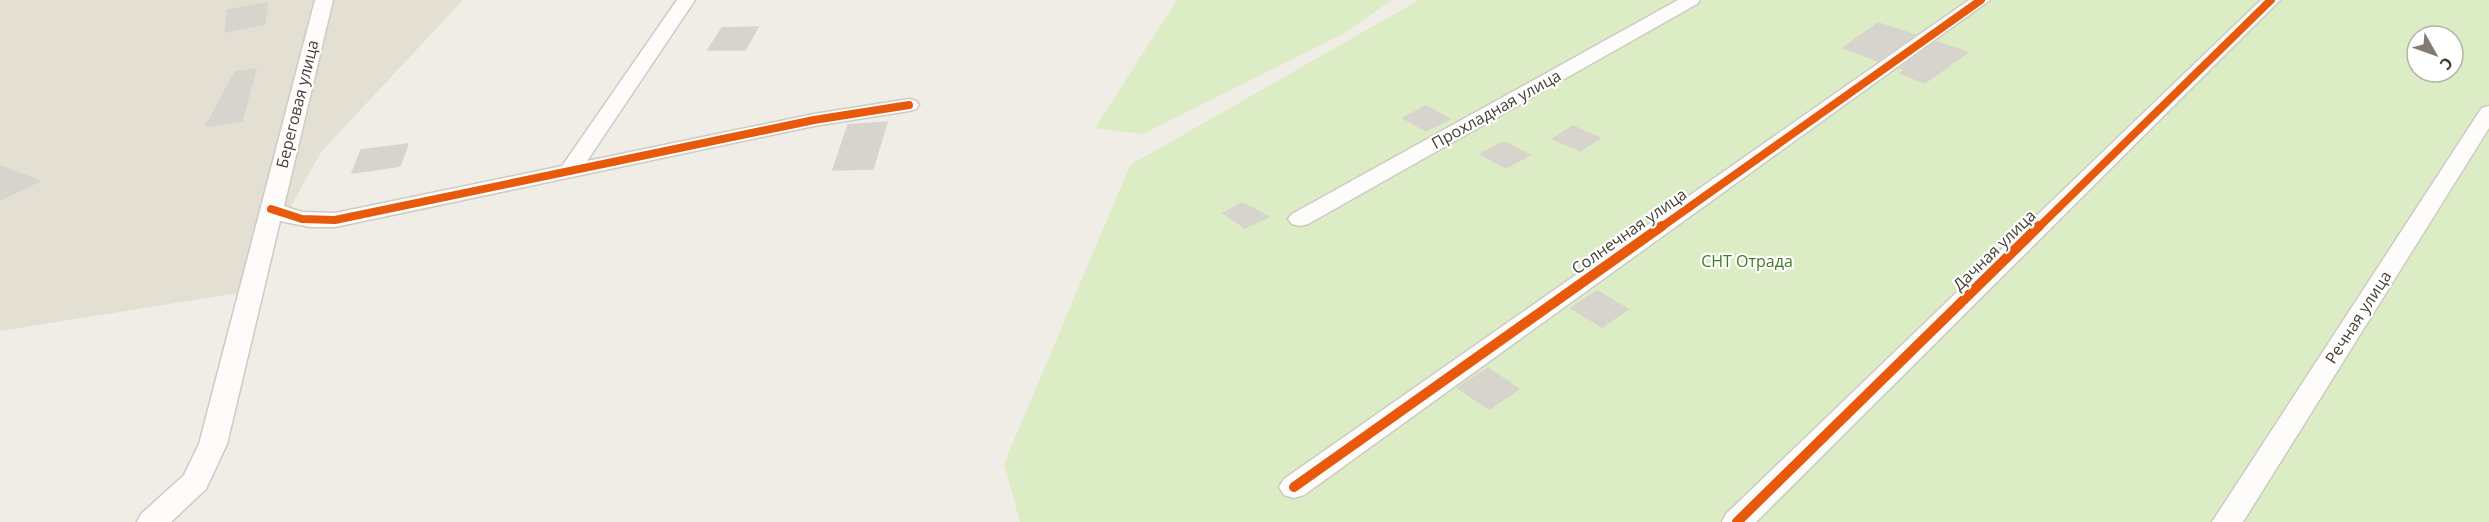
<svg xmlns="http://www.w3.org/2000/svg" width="2489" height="522" font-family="'Open Sans',sans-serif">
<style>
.residential{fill:#e4dfd3}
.green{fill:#dcecc4;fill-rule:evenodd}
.building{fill:#d7d4cd;stroke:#d8d3cc;stroke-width:1.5}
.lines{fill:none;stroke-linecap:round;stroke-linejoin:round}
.street-casing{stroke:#cecac4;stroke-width:3}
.street{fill:#fdfcfb;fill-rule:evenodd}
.cycleway-far1-casing{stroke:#fff;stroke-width:10}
.cycleway-casing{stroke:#fff;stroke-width:14}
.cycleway-far1{stroke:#e8590c;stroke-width:8}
.cycleway{stroke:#e8590c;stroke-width:10}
.labels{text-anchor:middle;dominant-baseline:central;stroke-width:4.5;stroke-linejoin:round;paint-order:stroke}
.street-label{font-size:16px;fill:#453e33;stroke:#fff}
.park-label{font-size:16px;fill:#437a22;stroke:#fff}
</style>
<rect width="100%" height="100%" fill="#f0ede6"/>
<path class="residential" d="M0,0H463L321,152L244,292L0,331Z"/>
<path class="green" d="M1177,0H1392L1343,34L1143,134L1095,128Z
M1419,0H2489V522H1020L1004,464L1130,165ZM2417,36H2453V72H2417Z"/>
<path class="building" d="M267,3L265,24L225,32L228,10Z
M1878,23L1915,35L1878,61L1843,48Z
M758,27L745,50H708L722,28Z
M1936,42L1968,52L1925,83L1900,73L1905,70L1900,68Z
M256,69L242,121L206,126L235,72Z
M1426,106L1450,119L1426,131L1403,118Z
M887,122L873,169L833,170L848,125Z
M1573,126L1600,138L1580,151L1553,139Z
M1504,142L1530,155L1506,168L1480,154Z
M408,144L400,166L352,173L361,150Z
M0,166L40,181L0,200Z
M1242,203L1269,217L1245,228L1223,213Z
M1597,291L1628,309L1602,327L1571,308Z
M1488,368L1519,389L1489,409L1458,388Z"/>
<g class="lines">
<g class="street-casing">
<path id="street" d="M315,0H333L284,206L302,212L335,213L562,166L677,0H695L587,161L814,114L909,99L916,101L919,105L916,109L909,111L814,126L335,227H310L280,221L227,444L206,489L171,522H137L141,514L184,475L199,444Z
M1678,0H1700L1697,4L1308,224L1300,226L1292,224L1288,219L1292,214Z
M1969,0H1990L1304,495L1294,498L1284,495L1279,487L1284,479Z
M2261,0H2280L1756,522H1722L1726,514Z
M2489,106V128L2243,522H2212L2479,112L2482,108Z"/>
</g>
<use href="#street" class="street"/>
<g class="cycleway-far1-casing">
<path id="cycleway-far1" d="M271,209L302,219L335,220L814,120L909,105
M1660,228L1981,0
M2038,228L2271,0"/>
</g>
<g class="cycleway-casing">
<path id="cycleway" d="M1294,487L1662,226
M1737,522L2039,226"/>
</g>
<use href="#cycleway-far1" class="cycleway-far1"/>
<use href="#cycleway" class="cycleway"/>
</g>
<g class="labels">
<g class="street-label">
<text transform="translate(297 104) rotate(-76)">Береговая улица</text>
<text transform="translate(1496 109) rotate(-29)">Прохладная улица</text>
<text transform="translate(1629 231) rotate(-35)">Солнечная улица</text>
<text transform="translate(1994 250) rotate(-44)">Дачная улица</text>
<text transform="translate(2358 317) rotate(-57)">Речная улица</text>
</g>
<g class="park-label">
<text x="1747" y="261">СНТ Отрада</text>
</g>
</g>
<g transform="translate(2435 54) rotate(130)"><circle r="28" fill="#ffffff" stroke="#b5b2ad" stroke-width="1.5"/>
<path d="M0-4.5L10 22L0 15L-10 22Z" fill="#817b72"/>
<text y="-9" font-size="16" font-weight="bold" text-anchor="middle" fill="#453e33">С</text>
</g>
</svg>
